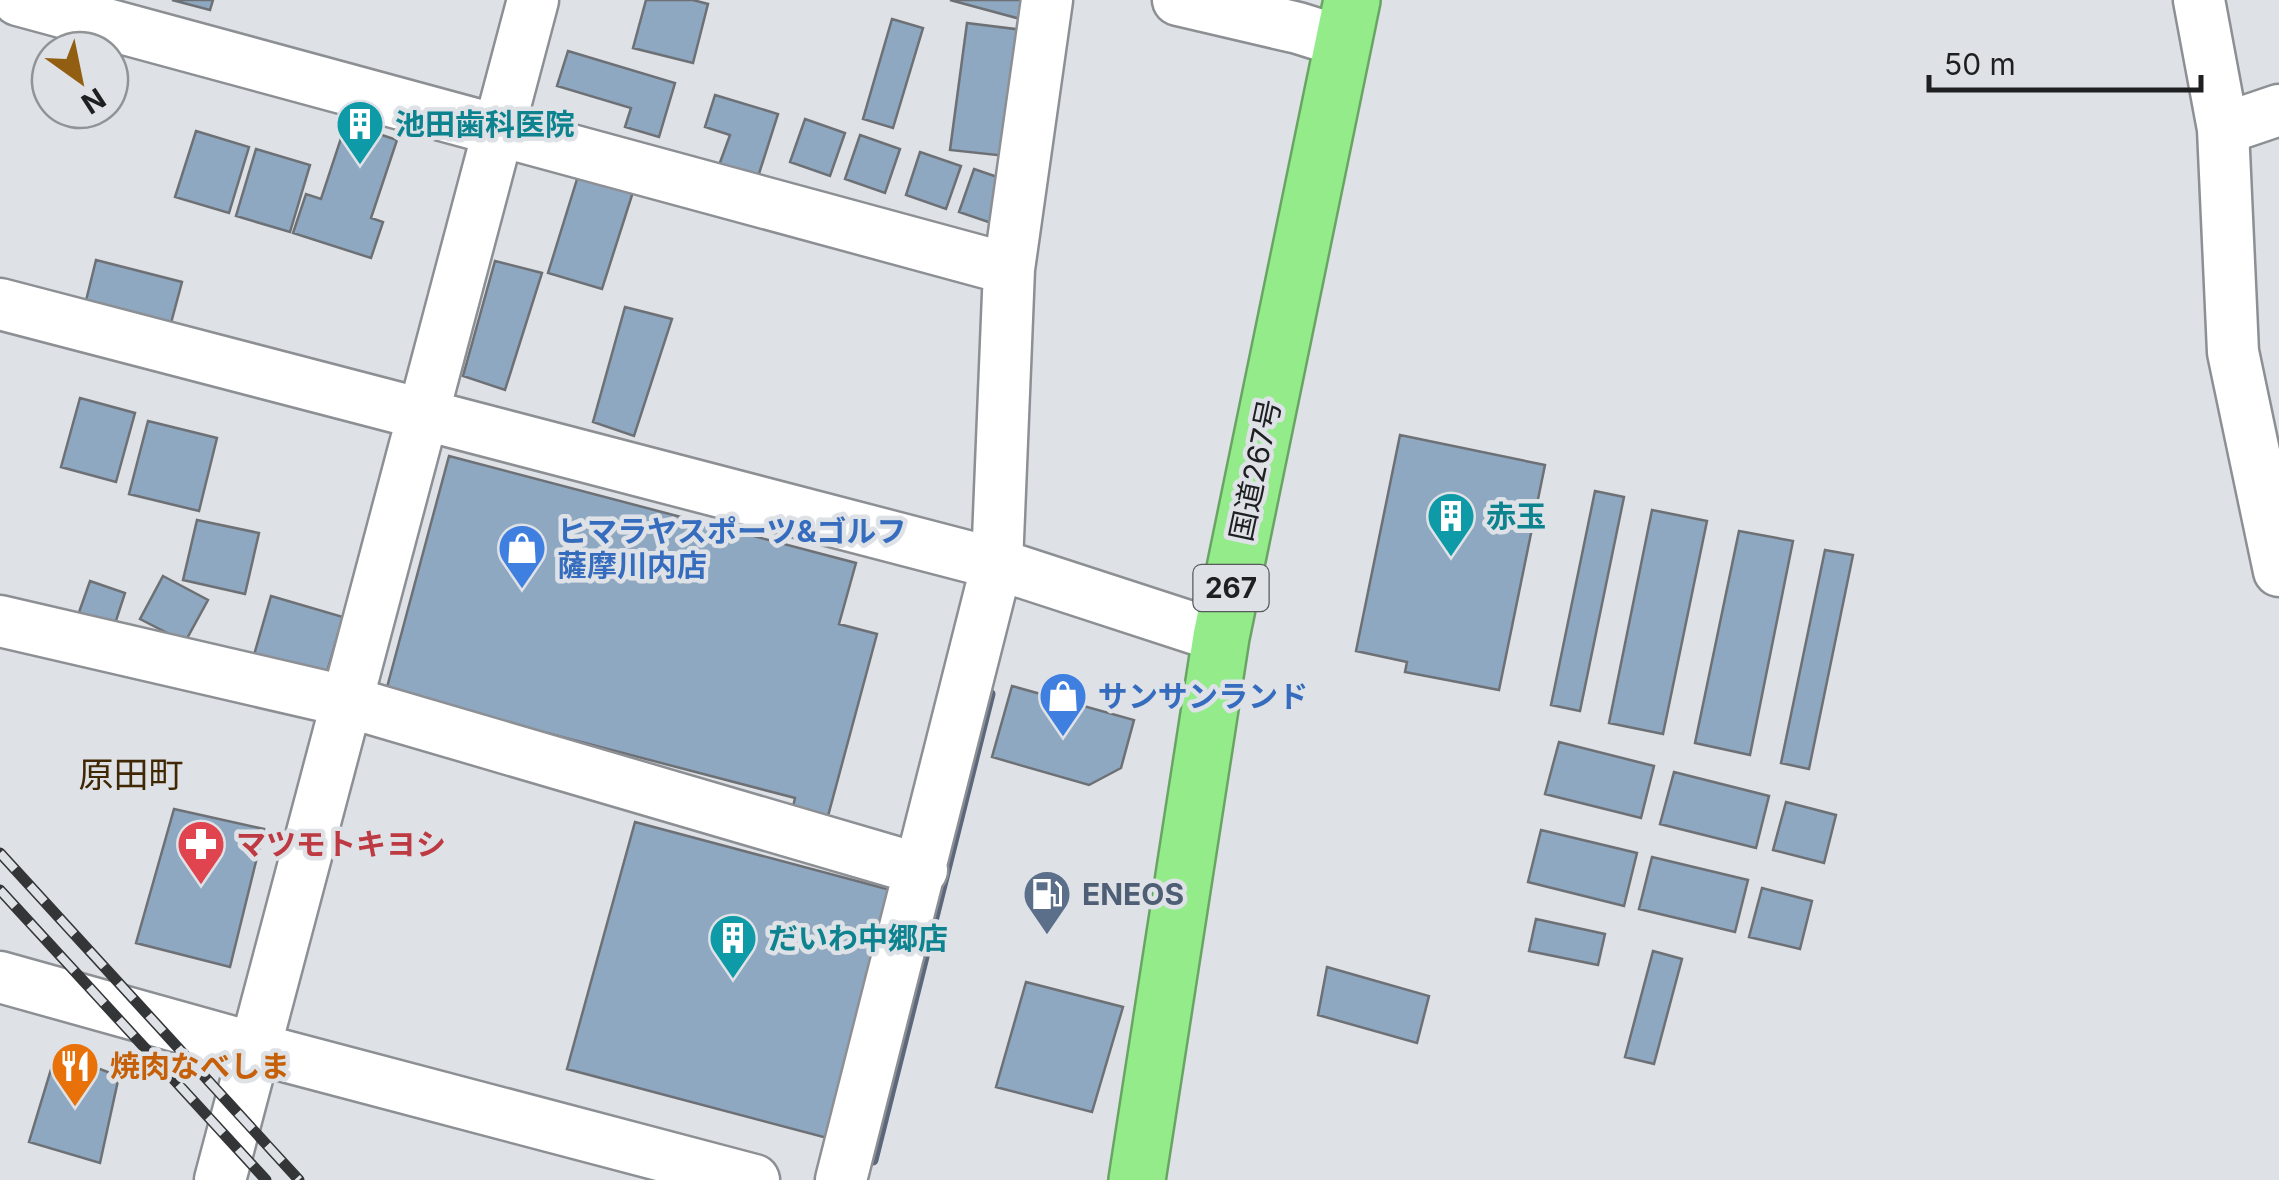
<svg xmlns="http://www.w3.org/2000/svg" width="2279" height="1180" font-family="Inter,'Noto Sans JP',sans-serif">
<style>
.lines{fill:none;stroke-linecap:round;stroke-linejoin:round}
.stream{stroke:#5d677b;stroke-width:11}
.building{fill:#8fa8c2;stroke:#6d7074;stroke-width:2.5}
.minor-casing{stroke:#8c8f93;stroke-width:55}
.highway-casing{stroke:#6aa465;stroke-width:60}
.minor{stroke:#fff;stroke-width:50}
.highway{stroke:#93eb8a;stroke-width:55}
.rail-casing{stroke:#333536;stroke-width:11}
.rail{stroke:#dee2e6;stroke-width:8;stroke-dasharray:22;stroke-linecap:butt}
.labels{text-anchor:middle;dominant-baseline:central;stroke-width:9;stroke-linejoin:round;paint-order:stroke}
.shield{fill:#dee2e6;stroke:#585a5b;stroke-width:2.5}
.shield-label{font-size:28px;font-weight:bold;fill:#1e1f20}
.culture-label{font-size:30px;font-weight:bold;fill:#0d838f;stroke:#dee2e6;text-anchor:start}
.street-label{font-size:30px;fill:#1e1f20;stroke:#dee2e6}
.shop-label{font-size:30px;font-weight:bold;fill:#366cbe;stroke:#dee2e6;text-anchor:start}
.health-label{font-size:30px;font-weight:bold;fill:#be3a42;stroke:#dee2e6;text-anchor:start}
.service-label{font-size:30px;font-weight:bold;fill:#4e5e75;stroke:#dee2e6;text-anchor:start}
.food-label{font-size:30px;font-weight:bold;fill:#c56008;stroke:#dee2e6;text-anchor:start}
.quarter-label{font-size:35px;fill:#412805;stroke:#dee2e6}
</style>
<rect width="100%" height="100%" fill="#dee2e6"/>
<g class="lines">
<path class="stream" d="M873,1160L990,694"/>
</g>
<path class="building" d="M172,0H213L210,10Z
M646,0H693L708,4L693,63L633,48Z
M950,0H1041L1035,23Z
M892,19L923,28L893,128L863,119Z
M967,23L1031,31L1015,157L950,150Z
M568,51L675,83L659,137L625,127L631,108L557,86Z
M715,95L778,114L757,180L718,168L730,135L705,127Z
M805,119L845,133L830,176L790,162Z
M346,123L397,140L371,218L383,222L371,258L293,233L306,194L321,199Z
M196,131L249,147L229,213L175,197Z
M860,135L900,149L885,193L845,179Z
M256,149L310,165L290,232L236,216Z
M920,152L961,166L946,209L906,195Z
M974,169L1015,183L1000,226L959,212Z
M578,176L633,192L602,289L548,273Z
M96,260L182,282L167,338L82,317Z
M495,261L542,273L505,390L463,376Z
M625,307L672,319L634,436L593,422Z
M80,398L135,413L116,482L61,467Z
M148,421L217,438L199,511L129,494Z
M1400,435L1545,465L1499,690L1405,672L1407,662L1356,651Z
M449,456L856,563L839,624L877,634L828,816L793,807L795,798L386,691Z
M1595,491L1624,497L1580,711L1551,705Z
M1652,510L1707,521L1663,734L1609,723Z
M197,520L259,533L245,594L183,580Z
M1739,531L1793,541L1750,755L1695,743Z
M1825,550L1853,555L1809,769L1781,763Z
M163,576L208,600L185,642L140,619Z
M90,581L125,593L113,630L77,618Z
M271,596L343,617L322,689L250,669Z
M1012,686L1134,720L1121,768L1089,785L992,757Z
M1559,742L1654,766L1641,818L1545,794Z
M1674,772L1769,796L1756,848L1660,824Z
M1786,802L1836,815L1824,863L1773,850Z
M174,809L264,829L230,967L136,943Z
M635,822L898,892L831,1139L567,1069Z
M1541,830L1637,853L1624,906L1528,882Z
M1652,857L1748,880L1735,932L1639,909Z
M1762,888L1812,901L1800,949L1749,937Z
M1536,919L1605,934L1598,965L1529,951Z
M1653,951L1682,959L1654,1064L1625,1057Z
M1327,967L1429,996L1417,1043L1318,1015Z
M1026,982L1123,1007L1092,1112L996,1087Z
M56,1053L119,1076L100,1163L29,1142Z"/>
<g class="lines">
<g class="minor-casing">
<path id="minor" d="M18,0L1009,269
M1178,0L1298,28L1343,42
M2199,0L2223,129L2233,352L2279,571
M2223,129L2279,110
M0,304L997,564L1221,637
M0,621L345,701L922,870
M0,977L254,1048L754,1180
M220,1180L533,0
M841,1180L997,564L1009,269L1047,0"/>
</g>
<g class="highway-casing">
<path id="highway" d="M1137,1180L1221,637L1352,0"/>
</g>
<use href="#minor" class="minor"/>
<use href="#highway" class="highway"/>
<g class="rail-casing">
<path id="rail" d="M0,853L299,1180
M0,890L266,1180"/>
</g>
<use href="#rail" class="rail"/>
</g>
<defs>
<g id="building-pin" transform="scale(2.5)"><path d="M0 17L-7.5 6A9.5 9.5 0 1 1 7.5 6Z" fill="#0f9aa8" stroke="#dee2e6"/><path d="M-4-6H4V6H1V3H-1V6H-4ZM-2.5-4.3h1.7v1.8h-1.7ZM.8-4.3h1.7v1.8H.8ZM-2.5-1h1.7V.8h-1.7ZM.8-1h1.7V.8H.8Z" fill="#fff"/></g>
<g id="shop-pin" transform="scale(2.5)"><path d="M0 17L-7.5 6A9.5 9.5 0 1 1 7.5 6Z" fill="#3f7fe0" stroke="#dee2e6"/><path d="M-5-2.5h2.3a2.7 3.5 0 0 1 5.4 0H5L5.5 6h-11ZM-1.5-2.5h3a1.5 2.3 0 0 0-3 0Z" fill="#fff"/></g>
<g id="pharmacy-pin" transform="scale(2.5)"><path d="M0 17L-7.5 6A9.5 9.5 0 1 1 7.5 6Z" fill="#e0444e" stroke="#dee2e6"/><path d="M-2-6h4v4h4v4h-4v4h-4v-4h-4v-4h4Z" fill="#fff"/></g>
<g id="fuel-pin" transform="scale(2.5)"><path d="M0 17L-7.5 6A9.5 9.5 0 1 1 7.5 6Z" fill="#5c6f8a" stroke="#dee2e6"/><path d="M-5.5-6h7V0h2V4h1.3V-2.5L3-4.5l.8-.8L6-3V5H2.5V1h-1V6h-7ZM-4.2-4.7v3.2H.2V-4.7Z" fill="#fff"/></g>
<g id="restaurant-pin" transform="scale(2.5)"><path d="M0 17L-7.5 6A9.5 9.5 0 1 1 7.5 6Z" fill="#e8710a" stroke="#dee2e6"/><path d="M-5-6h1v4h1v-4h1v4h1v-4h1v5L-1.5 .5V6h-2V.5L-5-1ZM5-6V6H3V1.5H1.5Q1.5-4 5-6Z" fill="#fff"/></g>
</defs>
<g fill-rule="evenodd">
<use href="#building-pin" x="360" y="124"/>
<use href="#building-pin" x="1451" y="516"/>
<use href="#shop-pin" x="522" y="548"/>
<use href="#shop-pin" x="1063" y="696"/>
<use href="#pharmacy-pin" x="201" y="844"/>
<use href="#fuel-pin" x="1047" y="894"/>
<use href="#building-pin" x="733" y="938"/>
<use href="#restaurant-pin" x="75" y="1066"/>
</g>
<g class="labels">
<rect class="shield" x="1193.5" y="565" width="75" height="46" rx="8"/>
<g class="shield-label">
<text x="1231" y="588">267</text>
</g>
<g class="culture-label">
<text x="395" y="124">池田歯科医院</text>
<text x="1486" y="516">赤玉</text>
<text x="768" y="938">だいわ中郷店</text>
</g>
<g class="street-label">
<text transform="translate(1255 470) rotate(-78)">国道267号</text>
</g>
<g class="shop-label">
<text x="557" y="531">ヒマラヤスポーツ&amp;ゴルフ<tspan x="557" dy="34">薩摩川内店</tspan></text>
<text x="1098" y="696">サンサンランド</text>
</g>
<g class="health-label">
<text x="236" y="844">マツモトキヨシ</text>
</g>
<g class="service-label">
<text x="1082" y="894">ENEOS</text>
</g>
<g class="food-label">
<text x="110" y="1066">焼肉なべしま</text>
</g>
<g class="quarter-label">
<text x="131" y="774">原田町</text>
</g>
</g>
<g transform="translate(80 80) rotate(147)"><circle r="48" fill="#dee2e6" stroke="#919497" stroke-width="2.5"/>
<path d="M0-8L18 38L0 25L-18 38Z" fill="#925e11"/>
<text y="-15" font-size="28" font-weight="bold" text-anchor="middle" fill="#1e1f20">N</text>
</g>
<path d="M1929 75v15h272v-15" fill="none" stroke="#1e1f20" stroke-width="5"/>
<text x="1944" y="75" font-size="30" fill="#1e1f20" stroke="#dee2e6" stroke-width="8" paint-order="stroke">50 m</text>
</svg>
